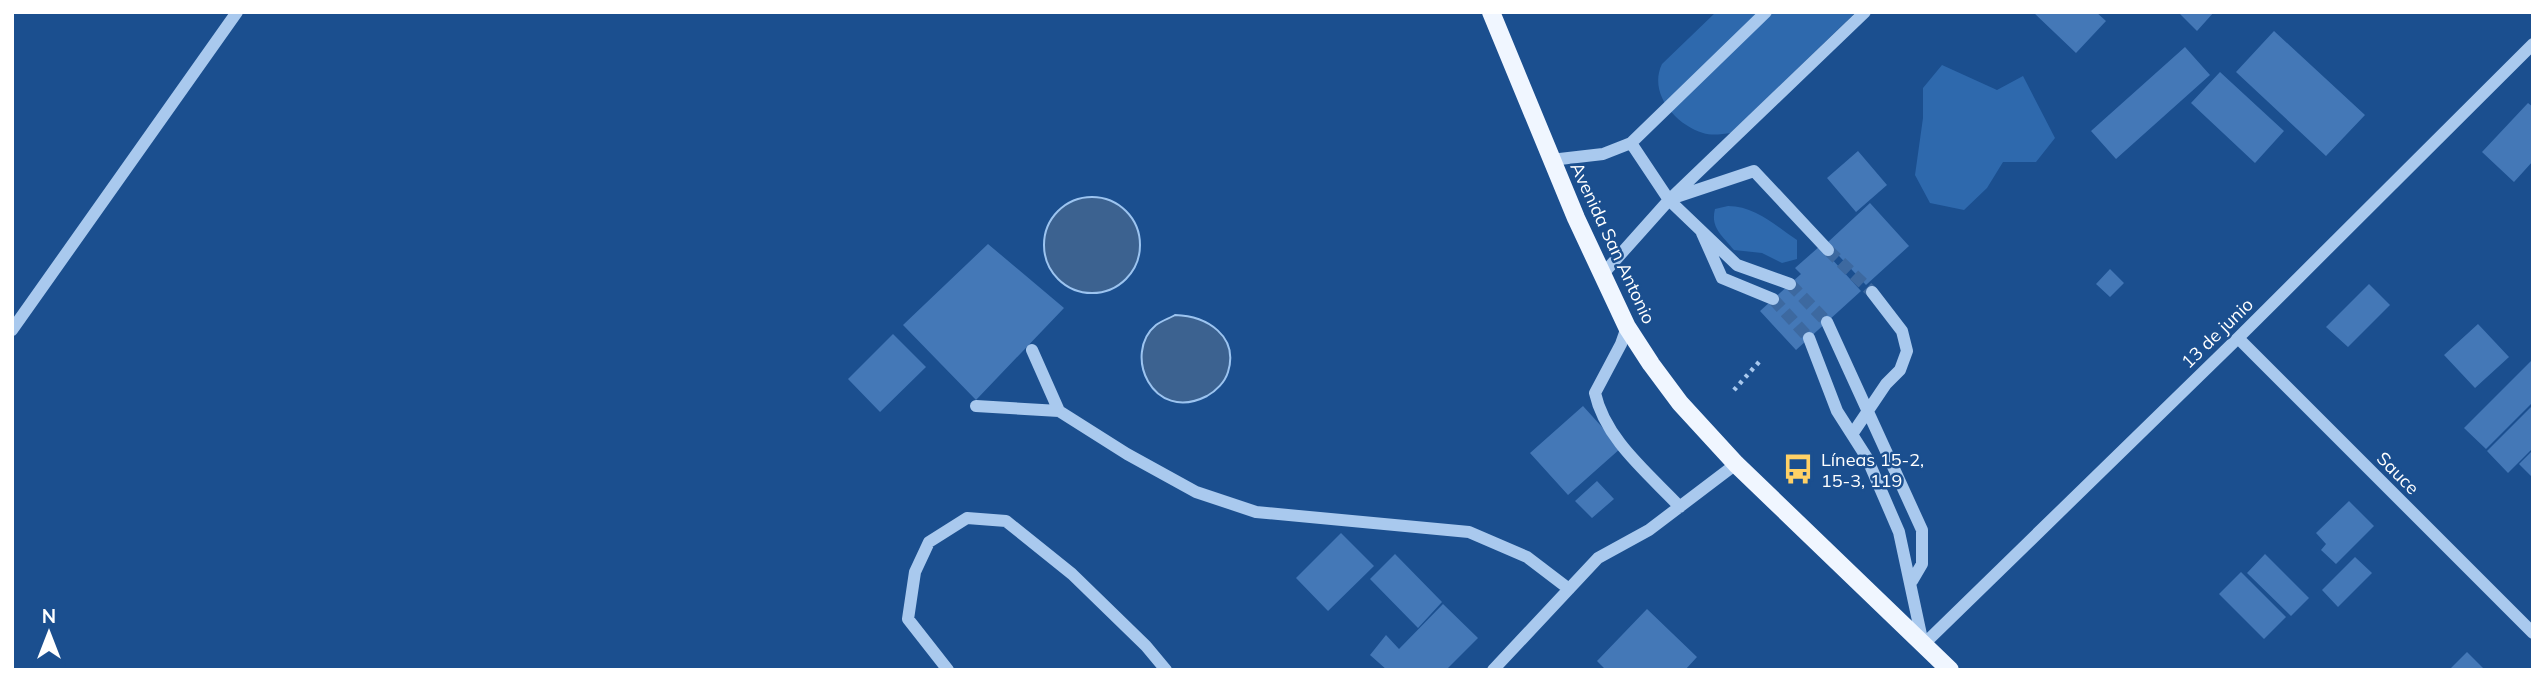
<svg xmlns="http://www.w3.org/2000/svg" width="2545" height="682" font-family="Mulish,sans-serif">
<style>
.green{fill:#2e69ad}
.water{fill:#3c6290;stroke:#9cc4f0;stroke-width:2}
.building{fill:#4478b7}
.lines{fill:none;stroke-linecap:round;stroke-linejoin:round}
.minor-tunnel{stroke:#3d69a0;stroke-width:12;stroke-dasharray:12 6;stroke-linecap:butt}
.path{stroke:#a9c9ee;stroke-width:4.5;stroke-dasharray:3.5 5;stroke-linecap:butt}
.minor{stroke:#a9c9ee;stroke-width:12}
.major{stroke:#f0f6ff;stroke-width:18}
.labels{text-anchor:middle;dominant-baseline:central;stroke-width:5;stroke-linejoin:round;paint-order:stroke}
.street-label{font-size:18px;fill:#fff;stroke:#1b4f8f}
.poi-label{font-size:18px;fill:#fff;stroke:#1b4f8f;text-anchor:start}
</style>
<rect width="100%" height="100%" fill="#1b4f8f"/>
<path class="green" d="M1716,12H1856L1731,133C1722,134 1712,136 1703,133C1675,124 1648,93 1662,64Z
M1942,65L1997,90L2023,76L2055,138L2036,162H2003L1987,188L1964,210L1930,203L1915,175L1923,118V88Z
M1728,206C1755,206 1776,226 1797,240V259L1782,263L1762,253L1734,250C1723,236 1710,228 1715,209Z"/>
<path class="water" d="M1044 245a48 48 0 1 1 96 0a48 48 0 1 1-96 0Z
M1175,315C1207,316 1239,336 1228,372C1225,382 1216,391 1207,396C1152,424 1122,353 1156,325C1161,321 1170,318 1175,315Z"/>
<path class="building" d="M2033,12H2096L2106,21L2076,53Z
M2178,12H2214L2197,31Z
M2274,31L2365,115L2326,156L2236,72Z
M2185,47L2210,75L2116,159L2091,131Z
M2220,72L2284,131L2255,163L2191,103Z
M2528,103L2533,107V161L2514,182L2482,152Z
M1858,151L1887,185L1856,212L1827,178Z
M1870,203L1909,246L1866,285L1827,243Z
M988,244L1064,308L976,400L903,325Z
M1820,246L1861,291L1796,350L1760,311L1801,274L1795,268Z
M2110,269L2124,283L2110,297L2096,284Z
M2369,284L2390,305L2348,347L2326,327Z
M2478,324L2509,357L2475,388L2444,355Z
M893,334L926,367L880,412L848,379Z
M2533,359V402L2486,449L2464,428Z
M2533,405V448L2508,473L2487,451Z
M1583,406L1621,448L1568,495L1530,453Z
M2533,450V478L2519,464Z
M1597,481L1614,499L1592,518L1575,501Z
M2349,501L2374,526L2336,564L2321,550L2326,544L2316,533Z
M1341,533L1374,566L1328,611L1296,578Z
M1395,554L1442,602L1418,628L1370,579Z
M2265,554L2309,598L2291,616L2247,573Z
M2355,557L2372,573L2338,607L2322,590Z
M2241,572L2286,617L2264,639L2219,594Z
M1443,604L1478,638L1446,670H1387L1370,655L1386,635L1399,649Z
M1647,609L1697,657L1685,670H1606L1597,661Z
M2467,652L2485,670H2449Z"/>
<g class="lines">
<path class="minor-tunnel" d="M1828,250L1872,292
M1790,284L1827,322
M1773,299L1809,338"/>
<path class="path" d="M1734,390L1759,362"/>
<path class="minor" d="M1631,143L1669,200L1737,265L1790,284
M1551,160L1603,154L1631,143L1766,12
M1673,198L1754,171L1828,250
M1702,233L1722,278L1773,299
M1602,275L1669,200L1865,12
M1827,322L1922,530V564L1912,581
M1627,327L1621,344L1595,393C1605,439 1648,473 1680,507
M12,330L237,12
M1809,338L1837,411L1867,458L1899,532L1923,644
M2238,338L2533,633
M1032,350L1059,411L1127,454L1196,492L1256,512L1469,532L1527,557L1569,589
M976,406L1059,411
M1853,433L1886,384L1900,370L1907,351L1902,331L1872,292
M1924,644L2238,338L2533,44
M948,670L908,619L915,572L929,542L967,518L1006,521L1072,574L1146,646L1166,670
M1493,670L1598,558L1649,530L1736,464"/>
<path class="major" d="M1491,12L1576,218L1627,327L1651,364L1680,403L1736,464L1950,670"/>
</g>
<defs>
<g id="bus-bare" transform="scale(2.415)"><path d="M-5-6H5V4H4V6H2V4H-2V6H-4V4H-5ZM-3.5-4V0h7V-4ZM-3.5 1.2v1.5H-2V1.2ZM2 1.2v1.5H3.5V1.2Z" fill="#ffd166" stroke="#1b4f8f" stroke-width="2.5" paint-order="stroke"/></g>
</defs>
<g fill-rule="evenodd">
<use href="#bus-bare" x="1798" y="469"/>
</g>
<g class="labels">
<g class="street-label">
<text transform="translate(1613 243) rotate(65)">Avenida San Antonio</text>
<text transform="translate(2217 333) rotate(-44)">13 de junio</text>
<text transform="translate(2398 473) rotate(45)">Sauce</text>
</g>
<g class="poi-label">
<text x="1821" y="459">Líneas 15-2,<tspan x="1821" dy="21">15-3, 119</tspan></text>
</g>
</g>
<rect width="2545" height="682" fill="none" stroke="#ffffff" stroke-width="28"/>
<g transform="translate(49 633)" stroke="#1b4f8f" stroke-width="5" paint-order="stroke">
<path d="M0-5L12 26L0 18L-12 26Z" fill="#ffffff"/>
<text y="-10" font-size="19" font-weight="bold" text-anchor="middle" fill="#ffffff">N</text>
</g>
</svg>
